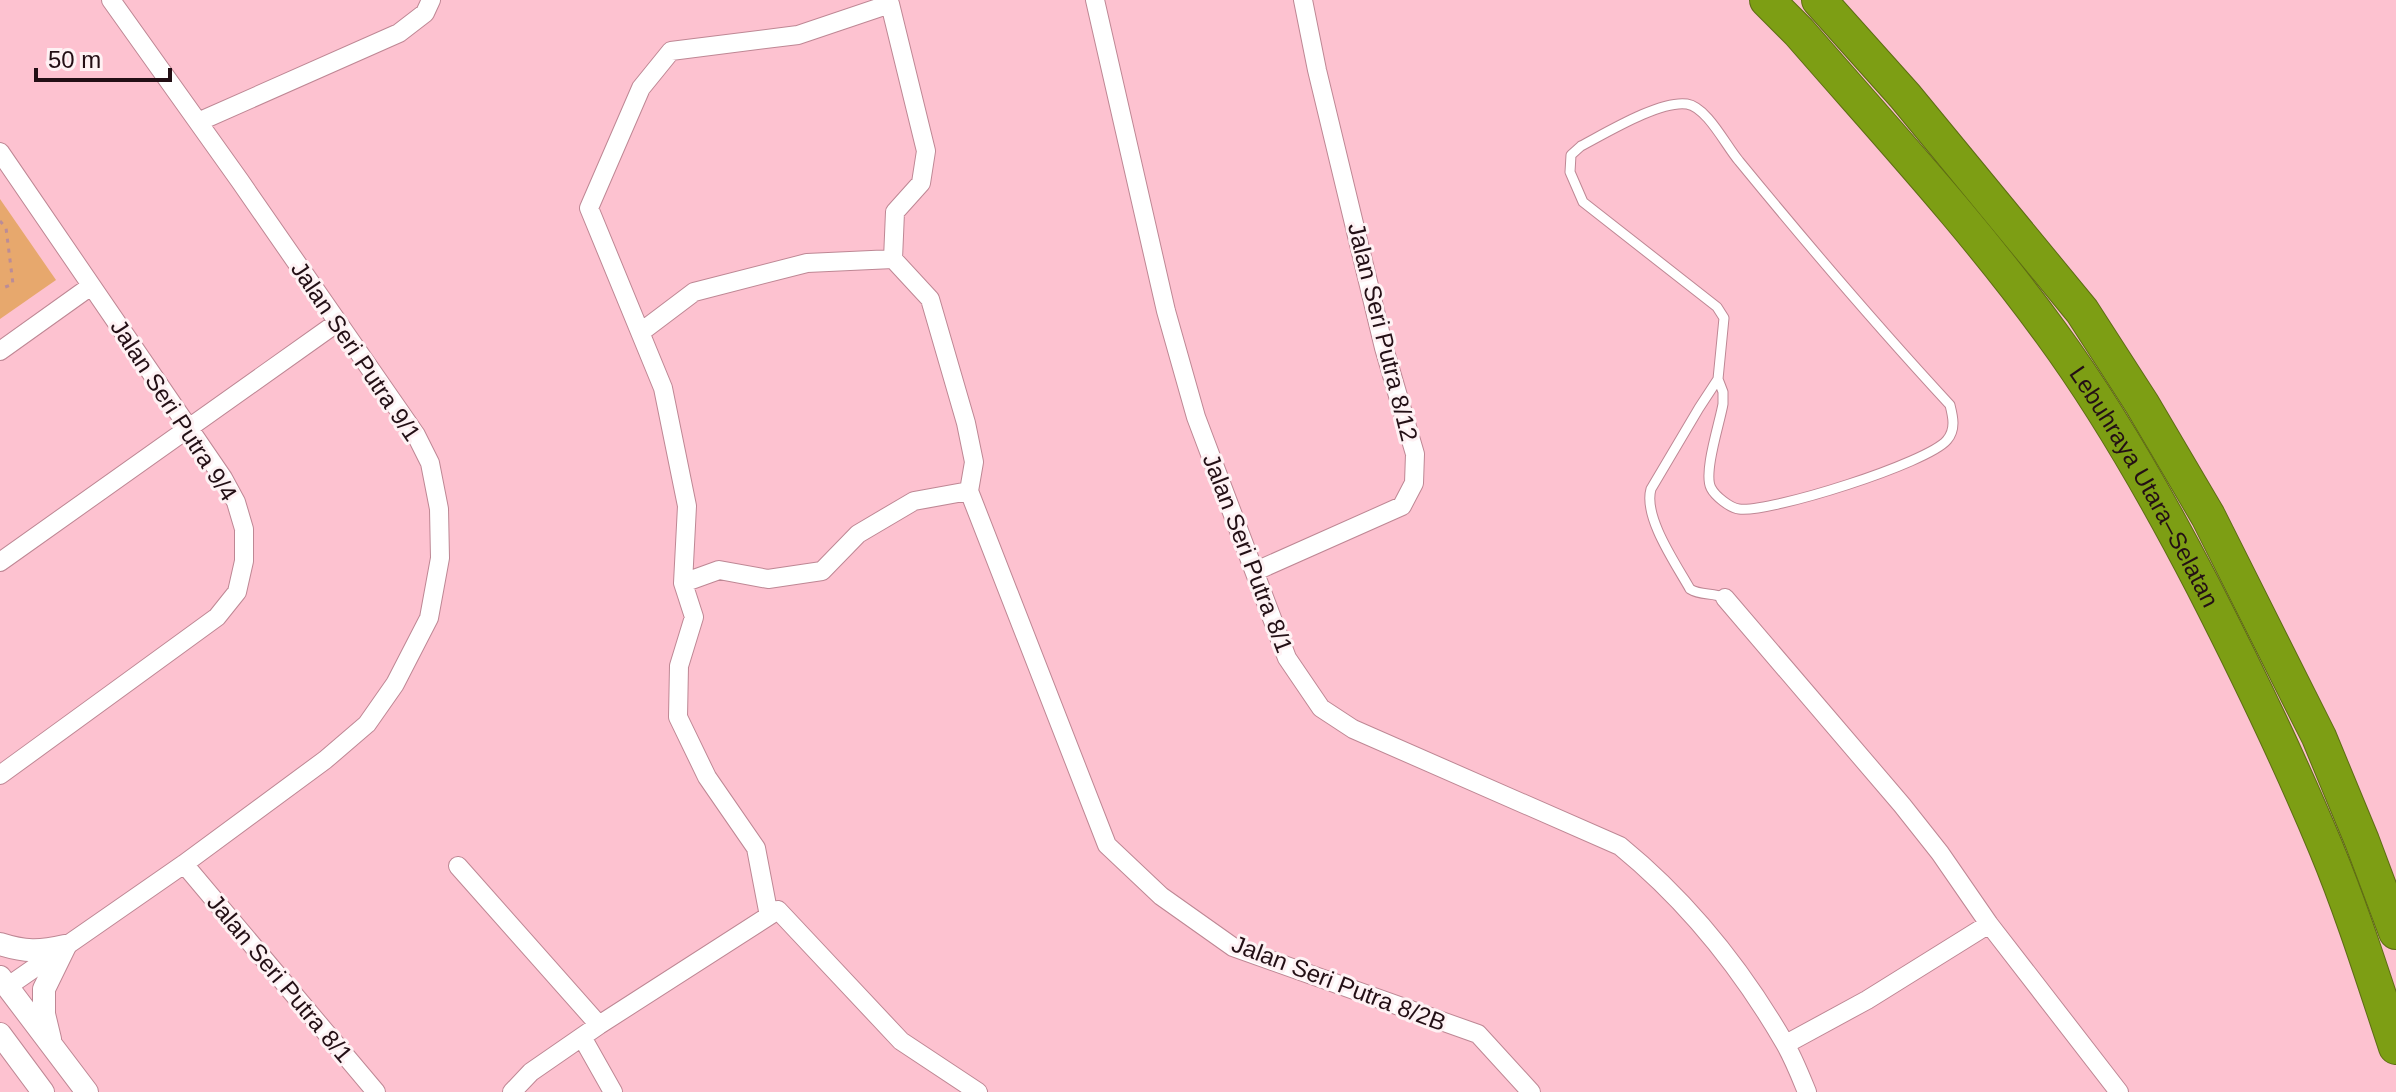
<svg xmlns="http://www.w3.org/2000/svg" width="2396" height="1092" font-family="Arial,sans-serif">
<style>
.green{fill:#e7a86d}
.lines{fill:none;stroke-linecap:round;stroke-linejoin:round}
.service-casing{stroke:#be8794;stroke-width:11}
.minor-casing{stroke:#be8794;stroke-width:20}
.tertiary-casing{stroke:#be8794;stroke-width:24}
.motorway-casing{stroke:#5e6c14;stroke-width:36}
.path{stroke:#bb8c97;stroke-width:3;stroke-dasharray:4 6;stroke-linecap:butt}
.service{stroke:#fff;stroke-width:9}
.minor{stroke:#fff;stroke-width:18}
.tertiary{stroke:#fff;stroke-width:22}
.motorway{stroke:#7d9e14;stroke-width:34}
.labels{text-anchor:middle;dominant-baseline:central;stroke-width:6;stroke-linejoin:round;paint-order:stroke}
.street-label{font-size:24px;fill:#230f15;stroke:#fef2f4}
</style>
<rect width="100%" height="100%" fill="#fdc2d0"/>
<path class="green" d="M0,199L56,280L0,319Z"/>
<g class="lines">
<g class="service-casing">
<path id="service" d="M1718,379L1723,392V404C1720,422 1703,473 1711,488C1715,496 1730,508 1739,509C1770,513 1928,463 1947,440C1956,429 1953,417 1950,405C1877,326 1807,244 1739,161C1726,146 1707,107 1687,104C1660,100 1606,133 1581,146L1571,155L1570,172L1583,202L1717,307L1724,318L1718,379L1699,408L1651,489C1643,517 1676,564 1690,589C1701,596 1713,592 1725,598"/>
</g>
<g class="minor-casing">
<path id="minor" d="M1095,0L1166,311L1196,417L1287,658L1321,708L1353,729L1620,846C1686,900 1741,968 1784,1042C1793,1057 1800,1075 1807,1092
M198,122L399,33L425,13L431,0
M0,152L223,478L236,502L244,529V561L237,592L217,617L0,775
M641,332L694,292L807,263L893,259L930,299L966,423L974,462L969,491L1107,845L1161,896L1233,947L1478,1034L1531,1092
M0,351L91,286
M0,562L338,322
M1256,571L1402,506L1414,483L1415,454L1384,348L1317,70L1303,0
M683,583L719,570L768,579L822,571L858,534L914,501L969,491
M1725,598L1902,805L1940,853L1989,924L2119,1092
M184,864L376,1092
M458,866L599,1025
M769,916L756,848L707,777L678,717L679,666L694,617L683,583L687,506L663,388L589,208L641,88L671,51L798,35L890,4L926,151L921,183L895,212L893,259
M7,987L184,864L325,760L367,724L395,684L429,618L440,558L439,509L430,463L416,435L240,181L111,0
M582,1037L613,1092
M1786,1044L1867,1000L1989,924
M512,1092L531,1072L599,1025L778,910L901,1041L978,1092"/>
</g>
<g class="tertiary-casing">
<path id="tertiary" d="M0,944C25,952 39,952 65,946
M0,977L87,1092
M0,1034L43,1092
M50,1039L44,1014V989L65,946"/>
</g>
<g class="motorway-casing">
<g id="motorway">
<path id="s1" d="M1767,0L1799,32C1885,131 1974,227 2051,333C2109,412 2158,499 2203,586C2247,672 2289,759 2326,848C2353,913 2374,981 2396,1047"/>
<path d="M1819,0L1905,96L2082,311L2142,404L2208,516L2319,737L2362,841L2396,932"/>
</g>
</g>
<path class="path" d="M0,221L6,228L13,284L0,289"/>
<use href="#service" class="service"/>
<use href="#minor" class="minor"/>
<use href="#tertiary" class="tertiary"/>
<use href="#motorway" class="motorway"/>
</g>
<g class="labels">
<g class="street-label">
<text transform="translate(1383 332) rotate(76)">Jalan Seri Putra 8/12</text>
<text transform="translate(356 351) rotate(56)">Jalan Seri Putra 9/1</text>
<text transform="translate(174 410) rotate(57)">Jalan Seri Putra 9/4</text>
<text stroke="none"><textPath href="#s1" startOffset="618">Lebuhraya Utara–Selatan</textPath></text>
<text transform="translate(1248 553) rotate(69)">Jalan Seri Putra 8/1</text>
<text transform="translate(280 978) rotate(50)">Jalan Seri Putra 8/1</text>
<text transform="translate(1339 983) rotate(21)">Jalan Seri Putra 8/2B</text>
</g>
</g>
<path d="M36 68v12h134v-12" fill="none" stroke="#230f15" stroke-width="4"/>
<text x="48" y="68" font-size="24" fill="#230f15" stroke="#fef2f4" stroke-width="6" paint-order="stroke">50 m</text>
</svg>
